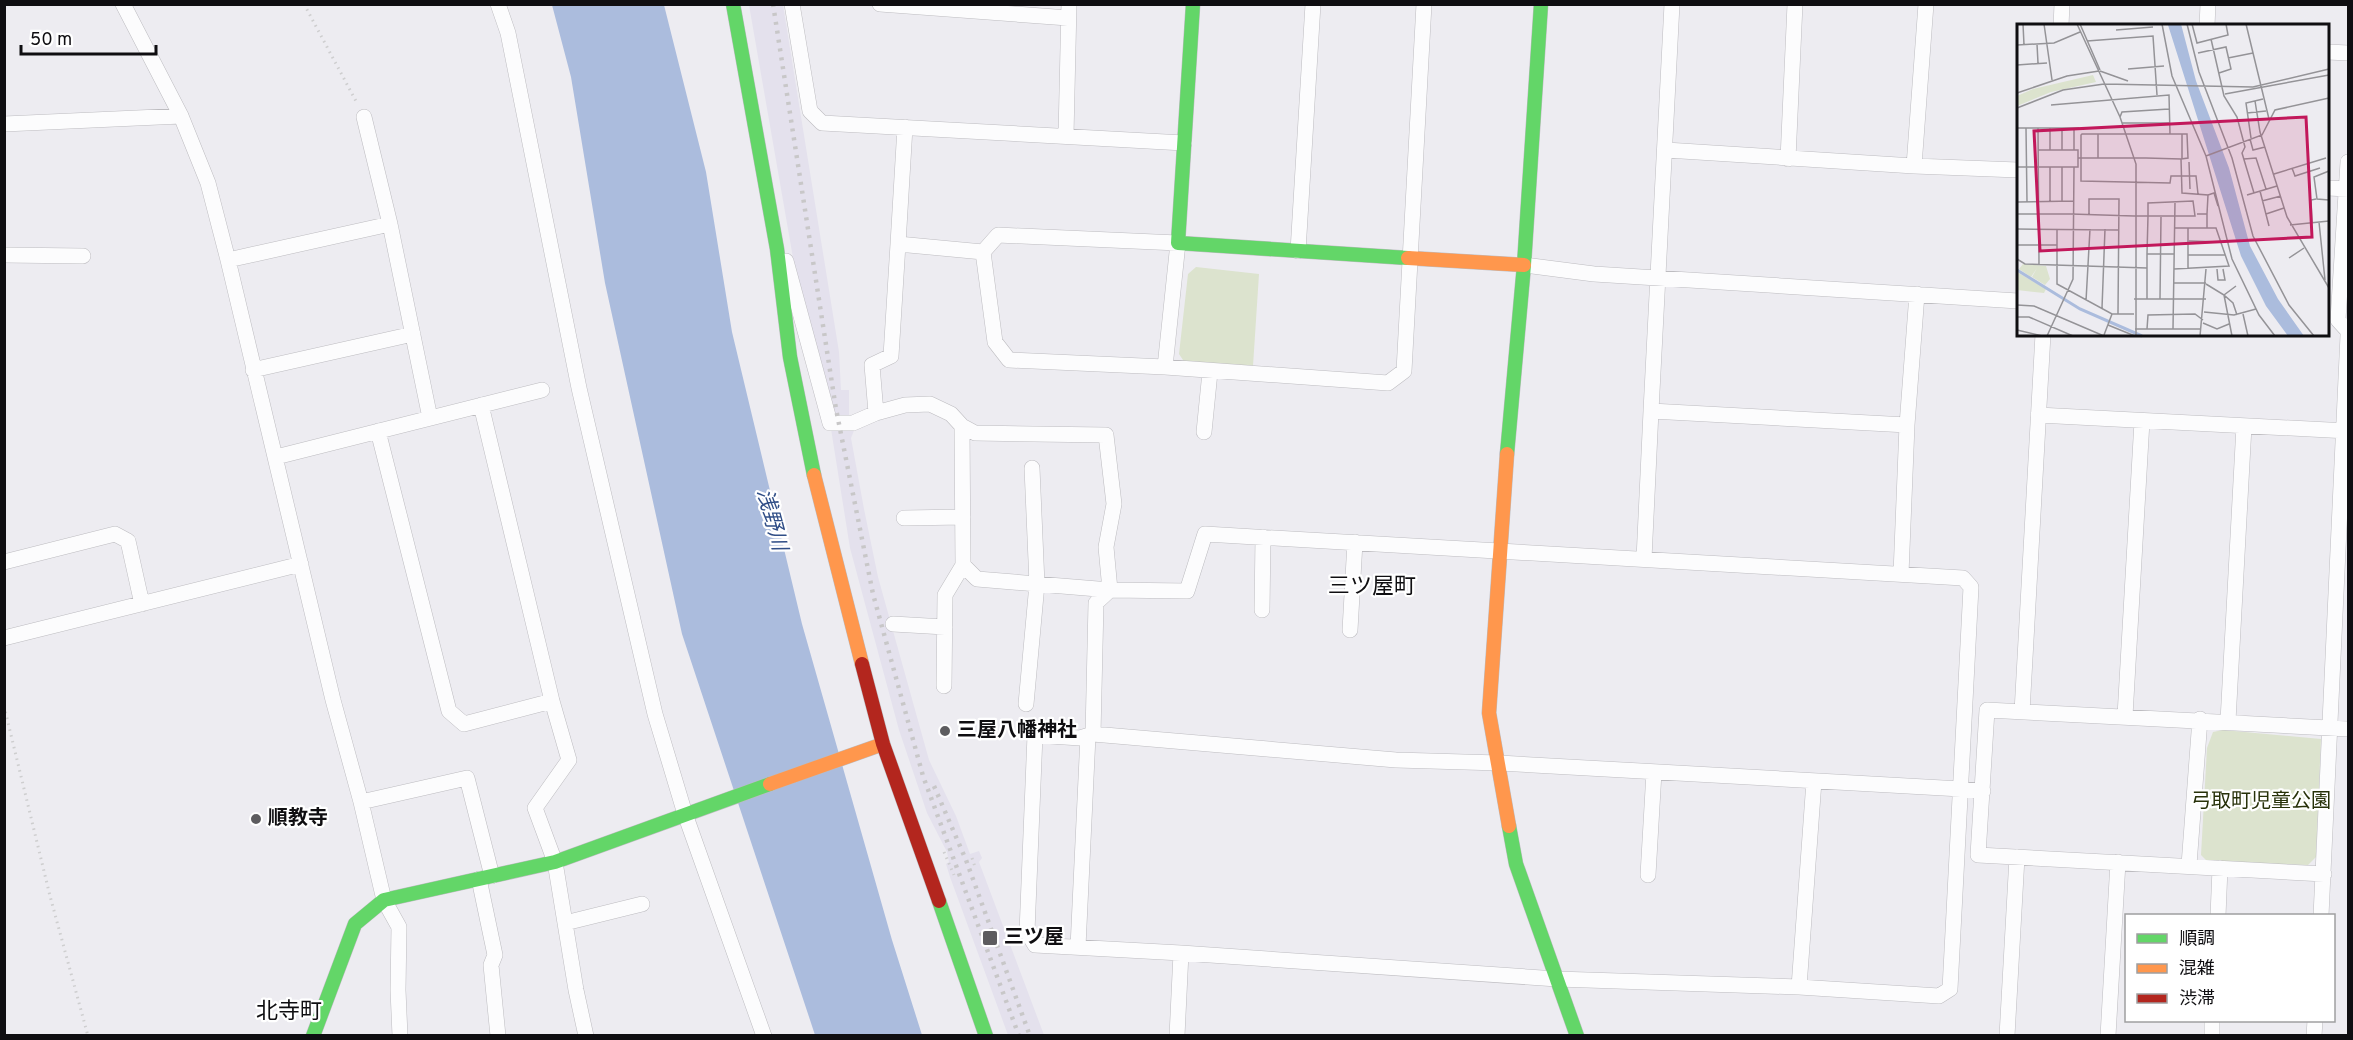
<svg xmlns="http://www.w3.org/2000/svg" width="2353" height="1040" font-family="Overpass,'Noto Sans JP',sans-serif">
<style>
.built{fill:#e4e1ed}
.green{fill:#dce3ce}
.water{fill:#abbcdd}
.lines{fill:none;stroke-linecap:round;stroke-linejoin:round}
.street-casing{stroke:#bdbcc0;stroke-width:16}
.fast-casing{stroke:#bdbcc0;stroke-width:15}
.slow-casing{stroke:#bdbcc0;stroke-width:15}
.jam-casing{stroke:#bdbcc0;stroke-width:15}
.path{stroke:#cececf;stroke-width:3;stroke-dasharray:1.5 4.5;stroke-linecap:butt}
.street{stroke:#fcfcfd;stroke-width:15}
.fast{stroke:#63d668;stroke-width:14}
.slow{stroke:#ff974d;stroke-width:14}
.jam{stroke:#b3261e;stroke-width:14}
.rail{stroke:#c8c7c8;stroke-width:4.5;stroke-dasharray:3 6;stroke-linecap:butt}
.poi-dot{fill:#5d5c5f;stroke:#fff;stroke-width:2}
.labels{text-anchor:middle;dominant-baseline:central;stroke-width:4.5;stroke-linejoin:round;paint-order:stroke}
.poi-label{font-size:20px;font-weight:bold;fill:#0f0e11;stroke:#fff;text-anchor:start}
.park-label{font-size:20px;fill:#273109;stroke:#fff}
.water-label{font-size:21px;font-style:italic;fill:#304e87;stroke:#fff}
.quarter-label{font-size:22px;fill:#0f0e11;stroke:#fff}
.inset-river{fill:none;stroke:#abbcdd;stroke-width:3}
.inset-road{fill:none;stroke:#949397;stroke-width:1.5}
.view{fill:#c2185b;fill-opacity:0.15;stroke:#c2185b;stroke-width:3}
.inset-edge{fill:none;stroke:#0f0e11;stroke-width:3}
</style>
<rect width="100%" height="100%" fill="#edecf1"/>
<path class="built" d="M749,5H783L839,352L841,390H849V417L855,428L851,438L864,509L878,577L929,760L956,816L970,854L979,851L982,858L979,862L1044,1035H1008L950,877L946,864L949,862L947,852L927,813L899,730L850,548L831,429L796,275Z"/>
<path class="green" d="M1196,267L1259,274L1253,366L1185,363L1179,354L1188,274Z
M2223,730L2321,739L2316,857L2308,865L2208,862L2201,855L2207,748L2213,732Z"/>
<path class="water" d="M552,5H664L706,172L732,332L802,624L892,940L922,1035H815L682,634L605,283L571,77Z"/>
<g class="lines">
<g class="street-casing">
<path id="street" d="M123,4L181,116L208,183L228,260L333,700L361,802L384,900L399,927L398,990L400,1036
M498,4L508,33L579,388L655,714L685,814L764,1036
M792,4L810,111L822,123L1184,143
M880,4L1068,18
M1672,4L1651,411L1907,425L1917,294
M2061,26L2062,4
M2207,26L2208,4
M2328,52L2348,53
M364,117L390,224L430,418
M4,124L181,116
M905,127L898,244L983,252
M1066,135L1069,4
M1666,150L1914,166L2018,170
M1788,159L1795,4
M2348,162L2338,320L2348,331
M1914,166L1926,4
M2328,188L2348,189
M898,244L891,356L872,365L876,413L905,405L930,404L951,414L962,426L975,433L1106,435L1114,504L1106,547L1110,590
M1298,251L1313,4
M4,255L83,256
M228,260L390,224
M786,261L830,423H853L876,413
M1524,265L1594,274L2018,301
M1165,367L1178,243L998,235L983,252L995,342L1009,360L1165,367L1388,383L1404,371L1424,4
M253,370L413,334
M481,405L552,701L569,760L535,808L555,862L576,990L586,1036
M2038,415L2348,431
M962,426L963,565L977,579L1110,590L1187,591L1205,534L1963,578L1971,587L1950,989L1939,996L1799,987L1557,979L1181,953L1035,945L1027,932L1035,735L1080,738L1093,734L1396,760L1499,763L1961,789L1983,791
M378,431L449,711L464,724L552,701
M1204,432L1210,372
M276,457L542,390
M904,518L963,517
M1644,559L1651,411
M4,562L115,534L128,541L142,604
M1901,574L1907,425
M1262,610L1263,537
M893,624L945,627
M1350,630L1355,542
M4,638L301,564
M944,686L945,595L963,565
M1026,704L1037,584L1032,468
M2022,712L2043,334
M2125,716L2142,421
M2228,721L2244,426
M1093,734L1096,603L1110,590
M361,802L467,778L492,876
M2189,865L2200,719
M2324,874L1978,855L1987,710L2348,729
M1648,875L1654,772
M479,879L495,955L491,965L498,1036
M2218,916L2220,868
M2321,916L2348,335
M565,923L642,904
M1078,947L1088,736
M1799,987L1814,781
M1177,1036L1181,953
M2007,1036L2017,857
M2108,1036L2118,862
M2212,1036V1020
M2314,1036L2315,1020"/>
</g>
<g class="fast-casing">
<path id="fast" d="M733,4L777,249L790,357L814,475
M1193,4L1178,243L1408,258
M1507,454L1524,265L1541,4
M1509,826L1516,864L1577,1036
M939,901L986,1036
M313,1036L355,924L384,900L555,862L770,784"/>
</g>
<g class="slow-casing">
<path id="slow" d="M1408,258L1524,265
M1507,454L1489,713L1509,826
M814,475L862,664
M770,784L883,744"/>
</g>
<g class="jam-casing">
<path id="jam" d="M862,664L883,744L939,901"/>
</g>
<path class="path" d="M304,4L357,103
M4,706L50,896L88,1036
M944,852L954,875
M972,858L975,867"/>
<use href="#street" class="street"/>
<use href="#fast" class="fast"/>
<use href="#slow" class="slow"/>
<use href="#jam" class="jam"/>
<path class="rail" d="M773,4L836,409L873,594L923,776L1019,1036
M934,786L966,860L1030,1036"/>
</g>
<g class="poi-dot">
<circle cx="945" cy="731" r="6"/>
<circle cx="256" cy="819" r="6"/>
<rect x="982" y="930" width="16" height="16" rx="3"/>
</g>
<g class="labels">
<g class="poi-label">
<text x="957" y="731">三屋八幡神社</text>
<text x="268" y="819">順教寺</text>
<text x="1004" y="938">三ツ屋</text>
</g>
<g class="park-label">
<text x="2261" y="802">弓取町児童公園</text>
</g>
<g class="water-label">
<text transform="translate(771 520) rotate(75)">浅野川</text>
</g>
<g class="quarter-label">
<text x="1372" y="587">三ツ屋町</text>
<text x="289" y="1012">北寺町</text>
</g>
</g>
<g transform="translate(2017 24)">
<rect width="312" height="312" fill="#edecf1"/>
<path d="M76,51L79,58L34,68L0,82V72L16,65ZM6,240L29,242L33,255L28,261L15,253L20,244L14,253L2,245ZM0,248L29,265L27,269L0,266Z" fill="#dce3ce"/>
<path d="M164,0L179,57L212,144L233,222L261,275L287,312H271L249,282L224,232L151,1Z" fill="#abbcdd"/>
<path class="inset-river" d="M0,246L63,285L125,312"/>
<path class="inset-road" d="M6,0L7,21M27,0L35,56M60,0L103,93L119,140V312M63,0L83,46M145,0L155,52L189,132L215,235L242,291L258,312M170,0L182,48L215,134L236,212L272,281L297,312M175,0L180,19L211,11L209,0M229,0L252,95M99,6L136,3M194,15L207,72L220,93L228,123L225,129L237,169M70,17L136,12L140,71M20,20L21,39M0,21L37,19L63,8M181,29L209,23L214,45L202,49M211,34L236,29M0,41L30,39M111,45L147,42M83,47L111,57M87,60L236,63L312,45M0,69L50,52L82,47M208,70L312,51M238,77L243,108L270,193L312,264M34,81L152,71L153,110M0,84L46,66L87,60M230,89L249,87M103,93L105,88L152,85M105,99H153M0,104H62M9,104L10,178M21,104L22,240M33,104V126M165,110V135M234,114L229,79L246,75M233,115L236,126L248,123M21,126H61V143H57L56,255L30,312M45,126V104M57,126V104M189,132L245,111L258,86L312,74M61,134H129L164,135L171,134L170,110H65L64,111V157L153,159L154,152H179L181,170M81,134V110M164,135L165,169L191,171L190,190M227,135L239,134L249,165M172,138L173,165M0,143H57M33,143V177M275,144L278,152L303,144M312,147L297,153L300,175L312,176M257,150L309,134M243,167L252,202M191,171L197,169L201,182M230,171L260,162M45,177V143M245,177L264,172M0,178L57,177M0,190H54L117,192H178L176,177L131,179V192L130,230V275M180,190H190V204M249,190L267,184M72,191V175H102L101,290M302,198L308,256M295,199L294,176L299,175M273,201L312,197M0,205L102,206M40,205V260L95,290H117M172,217L204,218M0,221H40M130,230H157M171,231H208M272,234L287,224M0,235L8,240L130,244M157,245L212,242L199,204H157M171,245V204M200,245L201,256H208L206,245M157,259H189M189,260L207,271L215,312M219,262L207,271L216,279L220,291M117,275H189M143,275L144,193M69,277L73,205M0,281L17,282L87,312M85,284L88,205M187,288L217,291L239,285M226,290L231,312M0,293H12L56,312M186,299L200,305L212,300M91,301L118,312M118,305H183M130,305L131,291L178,290L186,296M156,305L158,178M0,306L25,312M87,311L95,290M183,312L189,245"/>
<path class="view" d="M289,93L295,213L23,227L17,107Z"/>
<rect width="312" height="312" class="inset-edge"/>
</g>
<rect width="2353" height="1040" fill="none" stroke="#0f0e11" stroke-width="12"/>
<rect x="2125" y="914" width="210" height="108" fill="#ffffff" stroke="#9f9fa0" stroke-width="1.5"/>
<rect x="2137" y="934" width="30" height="9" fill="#63d668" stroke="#9f9fa0" stroke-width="1.5"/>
<text x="2179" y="944" font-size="18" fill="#0f0e11">順調</text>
<rect x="2137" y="964" width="30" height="9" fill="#ff974d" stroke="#9f9fa0" stroke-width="1.5"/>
<text x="2179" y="974" font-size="18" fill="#0f0e11">混雑</text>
<rect x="2137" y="994" width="30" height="9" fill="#b3261e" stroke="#9f9fa0" stroke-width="1.5"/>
<text x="2179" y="1004" font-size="18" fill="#0f0e11">渋滞</text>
<path d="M21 45v9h135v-9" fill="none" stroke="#0f0e11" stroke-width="3"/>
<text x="30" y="45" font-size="18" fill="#0f0e11" stroke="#ffffff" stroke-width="4.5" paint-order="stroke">50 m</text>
</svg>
